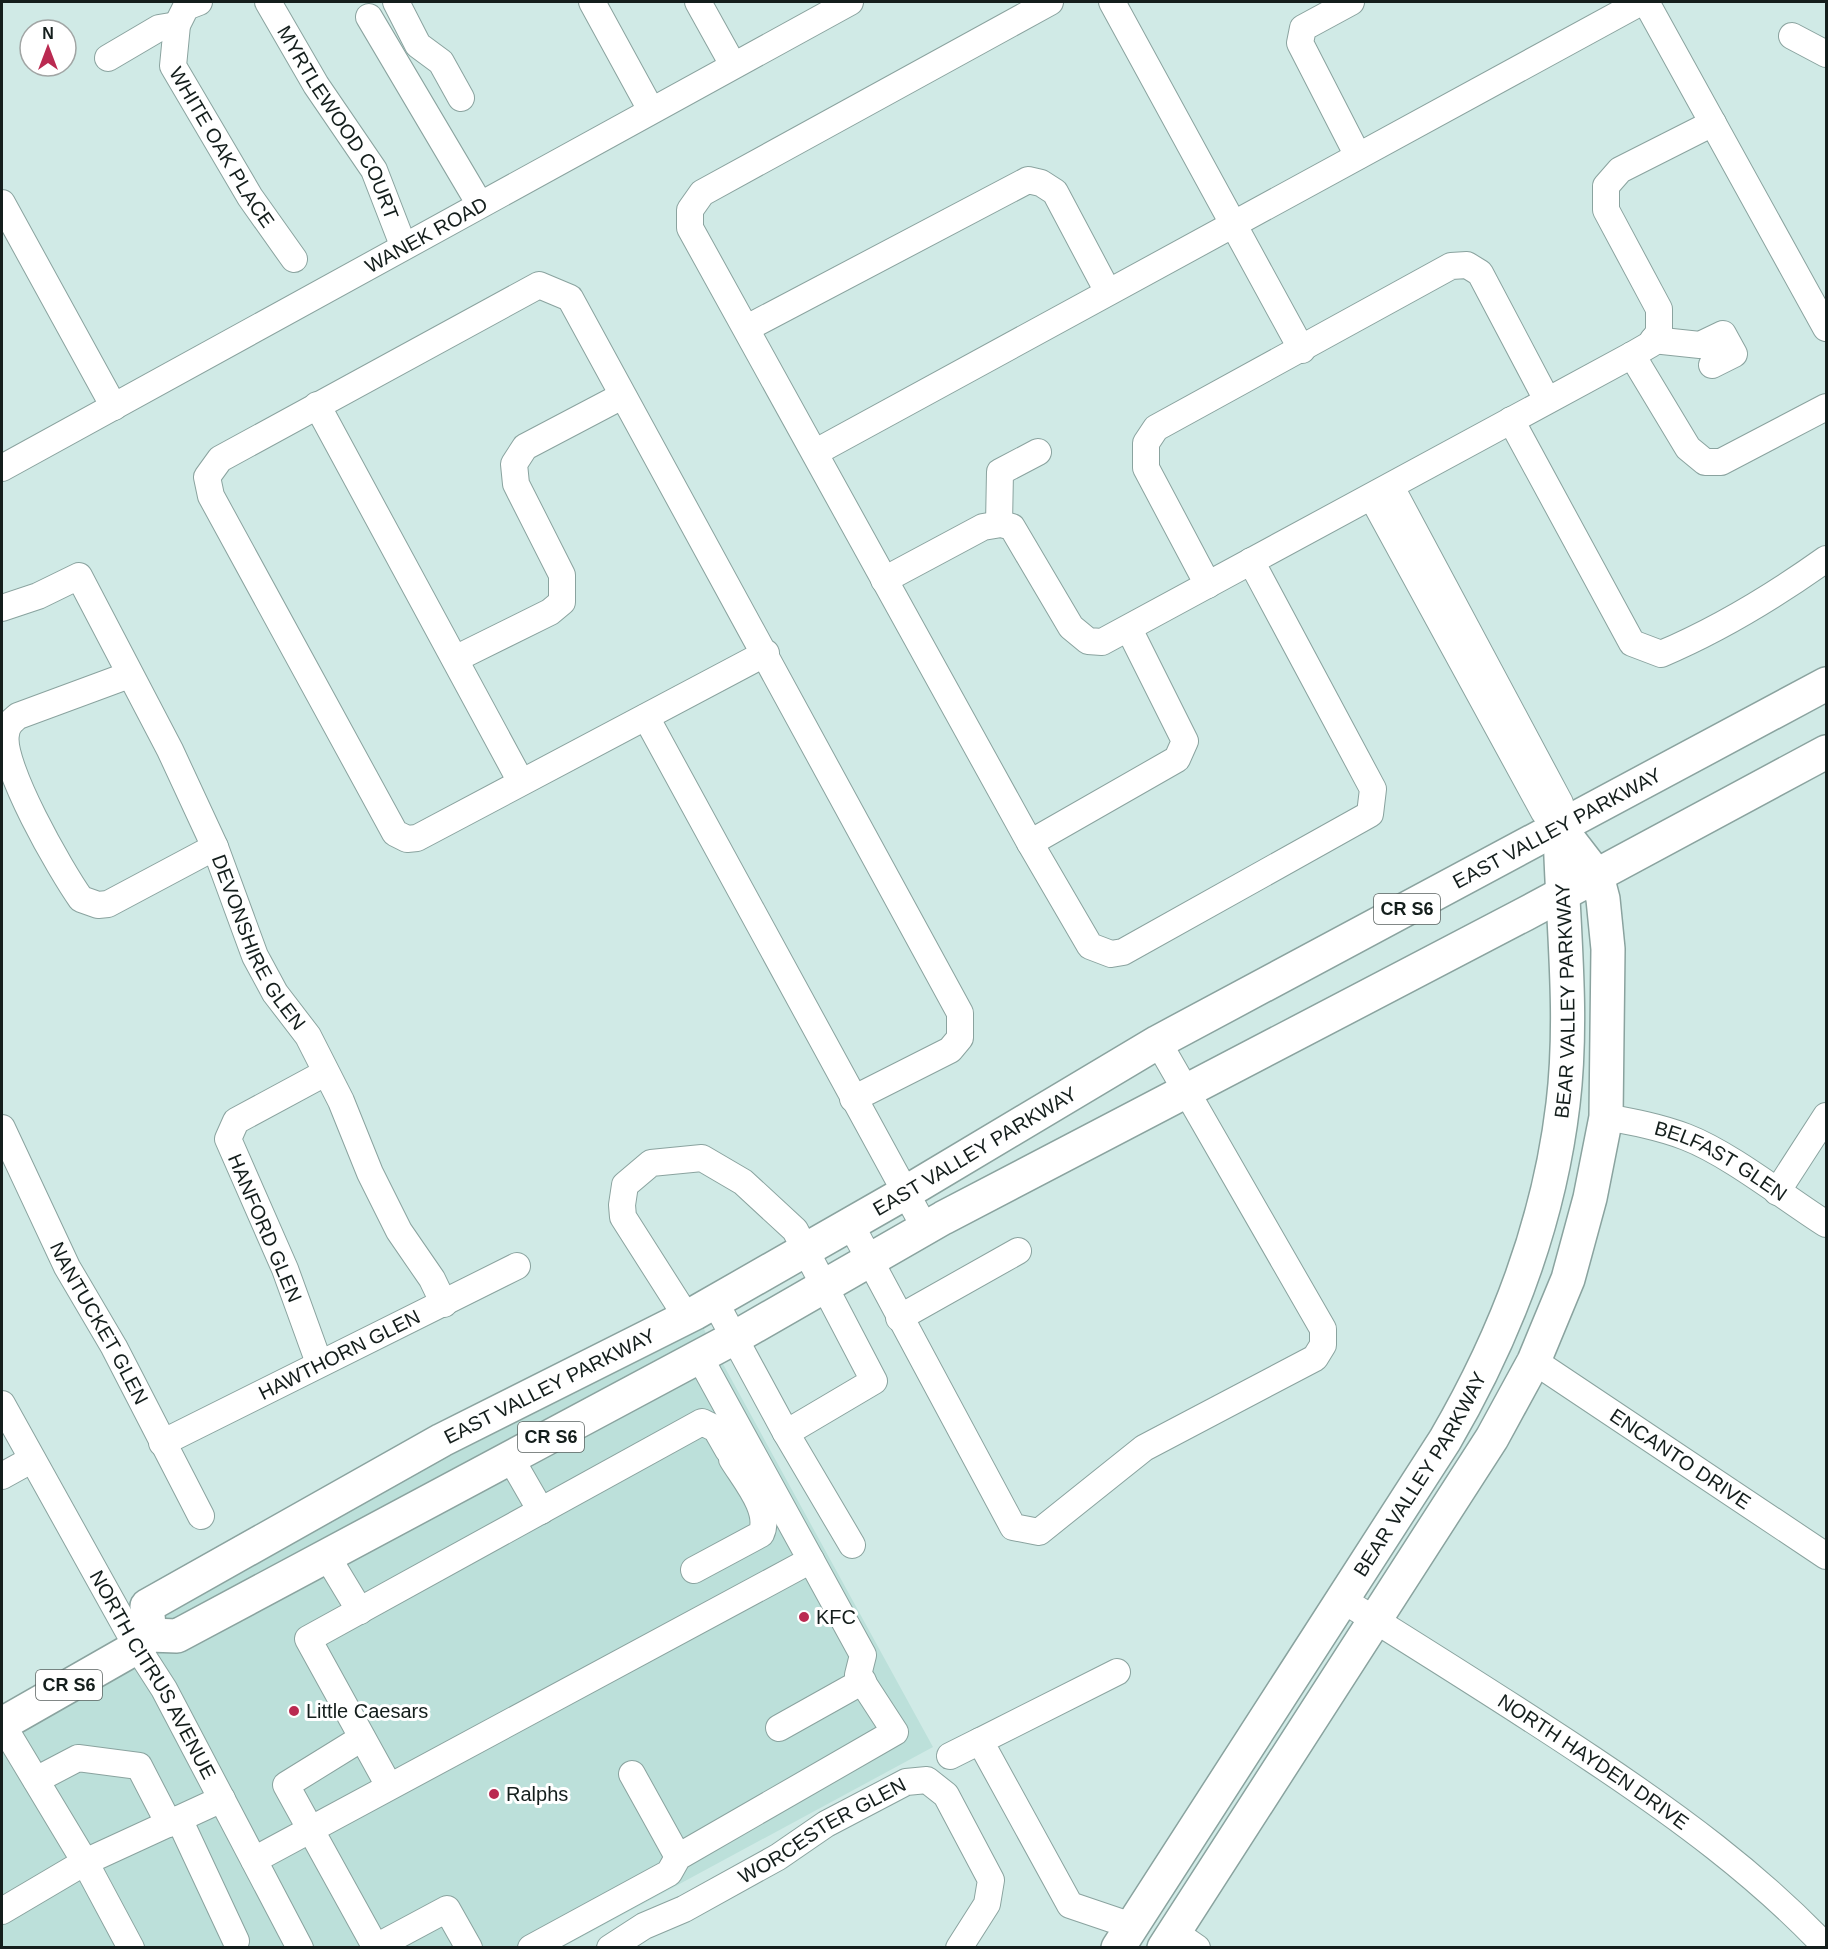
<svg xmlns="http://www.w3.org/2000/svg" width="1828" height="1949" font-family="Helvetica,sans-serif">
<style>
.built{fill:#bce0da}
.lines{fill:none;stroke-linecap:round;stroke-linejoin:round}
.minor-casing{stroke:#8aa39f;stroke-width:28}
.major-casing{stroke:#8aa39f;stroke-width:36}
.minor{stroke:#fff;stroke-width:26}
.major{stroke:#fff;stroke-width:33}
.poi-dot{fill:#ba2a51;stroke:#fff;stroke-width:2}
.labels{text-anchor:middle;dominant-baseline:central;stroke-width:6;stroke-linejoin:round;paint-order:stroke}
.shield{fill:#fff;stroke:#5a6260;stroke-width:1.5}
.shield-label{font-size:18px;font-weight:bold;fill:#141e1c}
.street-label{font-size:20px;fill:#141e1c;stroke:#fff}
.poi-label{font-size:20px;fill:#141e1c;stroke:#fff;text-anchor:start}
</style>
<rect width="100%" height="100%" fill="#d0eae6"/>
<path class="built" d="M695,1313L933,1747L563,1947L2,1948V1724L137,1647L147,1606Z"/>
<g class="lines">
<g class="minor-casing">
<g id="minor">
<path id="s1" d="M199,2L186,7L177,25L173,66L250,197L294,259"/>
<path id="s2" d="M268,2L316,85L374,170L403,245"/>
<path d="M396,2L418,45L441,62L461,98"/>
<path d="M592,2L651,110"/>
<path d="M698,2L733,65"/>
<path d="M1050,2L702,193L690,210V228L1030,843L1090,946L1111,954L1123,952L1370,814L1373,789L1251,561"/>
<path d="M1112,2L1302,350"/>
<path d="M1351,2L1303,28L1300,43L1358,156"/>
<path d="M1646,2L1826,328"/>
<path d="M369,17L479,203"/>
<path d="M1792,36L1826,54"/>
<path d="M108,58L159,28L177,25"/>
<path d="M2,203L114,407"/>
<path d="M747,328L1028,180L1041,183L1055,192L1108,292"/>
<path d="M1653,340L1700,345L1723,334L1734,354L1712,365"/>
<path d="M1632,355L1688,448L1705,462H1721L1826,407"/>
<path d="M317,405L521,782"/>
<path d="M1511,420L1632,643L1661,654C1720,629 1774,596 1826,559"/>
<path d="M816,452L1641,2"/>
<path id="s3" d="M2,468L850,2"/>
<path d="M1391,487L1560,803V828"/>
<path d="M1372,497L1544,812L1560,828"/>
<path d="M999,524L1000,472L1038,452"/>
<path d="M884,580L983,527L1001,524L1012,527L1071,627L1088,641L1102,642L1632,355L1651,344L1659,332V309L1606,210V186L1620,170L1713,123"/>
<path d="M1208,585L1146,468V443L1156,428L1451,266L1467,265L1480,273L1547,400"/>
<path id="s4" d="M2,608L38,596L79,576L170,750L215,847L255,956L275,993L308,1036L341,1101L370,1173L399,1231L432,1279L444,1304"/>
<path d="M766,653L417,838L407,839L395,833L211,496L207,477L220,459L539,285L570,298L960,1013V1038L950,1050L853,1099"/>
<path d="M455,659L550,612L562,602V575L516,484L514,464L525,447L622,396"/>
<path d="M129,675L18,716C12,721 7,725 6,734C0,765 61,871 81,899L98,905L108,904L215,847"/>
<path d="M646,717L925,1228"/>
<path d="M1030,843L1177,759L1185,741L1129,629"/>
<path id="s5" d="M1606,1117C1633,1122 1660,1127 1686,1137C1730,1154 1785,1198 1826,1224"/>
<path id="s6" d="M2,1128L67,1267L114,1347L201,1516"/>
<path d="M1777,1192L1826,1116"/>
<path d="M851,1225L1013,1527L1039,1532L1144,1448L1315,1358L1323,1345V1329L1158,1042"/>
<path d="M715,1302L786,1433L852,1545"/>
<path d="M686,1316L623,1217L622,1205L625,1185L651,1163L702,1158L743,1182L795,1230L874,1381L786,1433"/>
<path d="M899,1318L1018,1251"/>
<path id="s7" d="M1534,1361L1826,1556"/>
<path d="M319,1363L285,1269L228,1139L236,1121L325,1073"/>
<path id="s8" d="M2,1404L137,1647L164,1689L300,1948"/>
<path id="s9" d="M162,1443L517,1266"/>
<path d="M511,1459L541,1511"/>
<path d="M2,1476L31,1460"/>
<path d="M328,1558L360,1611"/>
<path d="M694,1570L761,1534C772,1511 744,1479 732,1459"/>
<path id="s10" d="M1343,1600C1426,1652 1510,1704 1592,1759C1676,1815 1757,1874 1826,1947"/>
<path d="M1117,1672L980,1741L1070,1905L1132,1926"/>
<path d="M2,1724L85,1862L222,1799"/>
<path d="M779,1728L863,1681"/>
<path d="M362,1738L286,1785L376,1948"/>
<path d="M950,1756L980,1741"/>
<path d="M632,1774L678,1857"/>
<path d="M36,1780L78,1758L139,1766L169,1824"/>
<path d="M389,1786L308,1639L702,1422L716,1429L728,1450"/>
<path d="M179,1819L236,1941"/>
<path d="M254,1860L811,1560L699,1356"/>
<path d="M2,1911L85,1862L131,1948"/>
<path d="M1174,1932L1197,1948"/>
<path d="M376,1947L447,1909L469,1948"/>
<path d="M531,1948L669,1873L678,1857L895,1732L858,1675L863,1655L811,1560"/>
<path id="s11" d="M610,1948L644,1926L684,1909L778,1857L826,1824L906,1782L927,1780L946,1795L991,1880L987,1904L959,1948"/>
</g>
</g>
<g class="major-casing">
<g id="major">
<path id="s12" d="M150,1635L147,1606L442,1440L695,1313L905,1193L1158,1042L1826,684"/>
<path d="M2,1724L137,1647L150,1635L177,1636L734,1338L943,1218L1525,914L1826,752"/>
<path id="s13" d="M1118,1948L1445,1440C1505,1337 1549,1222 1563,1104C1574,1012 1562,919 1560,828"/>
<path d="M1164,1948L1492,1438L1534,1361L1568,1279L1590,1198L1606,1117L1608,949L1603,899L1597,876L1560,828"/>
</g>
</g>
<use href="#minor" class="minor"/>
<use href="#major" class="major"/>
</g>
<g class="poi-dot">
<circle cx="804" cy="1617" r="6"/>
<circle cx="294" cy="1711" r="6"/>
<circle cx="494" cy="1794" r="6"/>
</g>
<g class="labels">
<g class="shield">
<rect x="1374" y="894" width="66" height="30" rx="4.5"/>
<rect x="518" y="1422" width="66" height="30" rx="4.5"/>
<rect x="36" y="1670" width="66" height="30" rx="4.5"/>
</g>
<g class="shield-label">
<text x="1407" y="909">CR S6</text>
<text x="551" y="1437">CR S6</text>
<text x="69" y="1685">CR S6</text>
</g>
<g class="street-label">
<text stroke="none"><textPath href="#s2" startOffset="140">MYRTLEWOOD COURT</textPath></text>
<text stroke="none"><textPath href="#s1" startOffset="170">WHITE OAK PLACE</textPath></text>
<text stroke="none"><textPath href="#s3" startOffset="484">WANEK ROAD</textPath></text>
<text stroke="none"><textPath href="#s12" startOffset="1640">EAST VALLEY PARKWAY</textPath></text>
<text stroke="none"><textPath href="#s4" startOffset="492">DEVONSHIRE GLEN</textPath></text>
<text stroke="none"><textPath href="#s13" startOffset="1066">BEAR VALLEY PARKWAY</textPath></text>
<text stroke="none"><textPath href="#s12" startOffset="974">EAST VALLEY PARKWAY</textPath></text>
<text stroke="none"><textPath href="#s5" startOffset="124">BELFAST GLEN</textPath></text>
<text transform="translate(265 1228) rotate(67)">HANFORD GLEN</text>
<text stroke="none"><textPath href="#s6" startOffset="218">NANTUCKET GLEN</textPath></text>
<text stroke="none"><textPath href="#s9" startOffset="198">HAWTHORN GLEN</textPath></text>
<text stroke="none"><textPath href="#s12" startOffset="488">EAST VALLEY PARKWAY</textPath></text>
<text stroke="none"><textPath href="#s7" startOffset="176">ENCANTO DRIVE</textPath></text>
<text stroke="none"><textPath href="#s13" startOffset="562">BEAR VALLEY PARKWAY</textPath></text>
<text stroke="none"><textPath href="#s8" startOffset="310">NORTH CITRUS AVENUE</textPath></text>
<text stroke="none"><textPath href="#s10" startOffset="298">NORTH HAYDEN DRIVE</textPath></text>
<text stroke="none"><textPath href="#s11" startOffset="243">WORCESTER GLEN</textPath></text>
</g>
<g class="poi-label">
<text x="816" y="1617">KFC</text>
<text x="306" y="1711">Little Caesars</text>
<text x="506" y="1794">Ralphs</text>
</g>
</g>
<rect width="1828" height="1949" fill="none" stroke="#141e1c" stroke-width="6"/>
<g transform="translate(48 48)"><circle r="28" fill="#ffffff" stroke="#a1a5a4" stroke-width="1.5"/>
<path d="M0-4.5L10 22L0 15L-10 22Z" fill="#ba2a51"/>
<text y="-9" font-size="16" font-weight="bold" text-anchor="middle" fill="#141e1c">N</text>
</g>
</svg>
